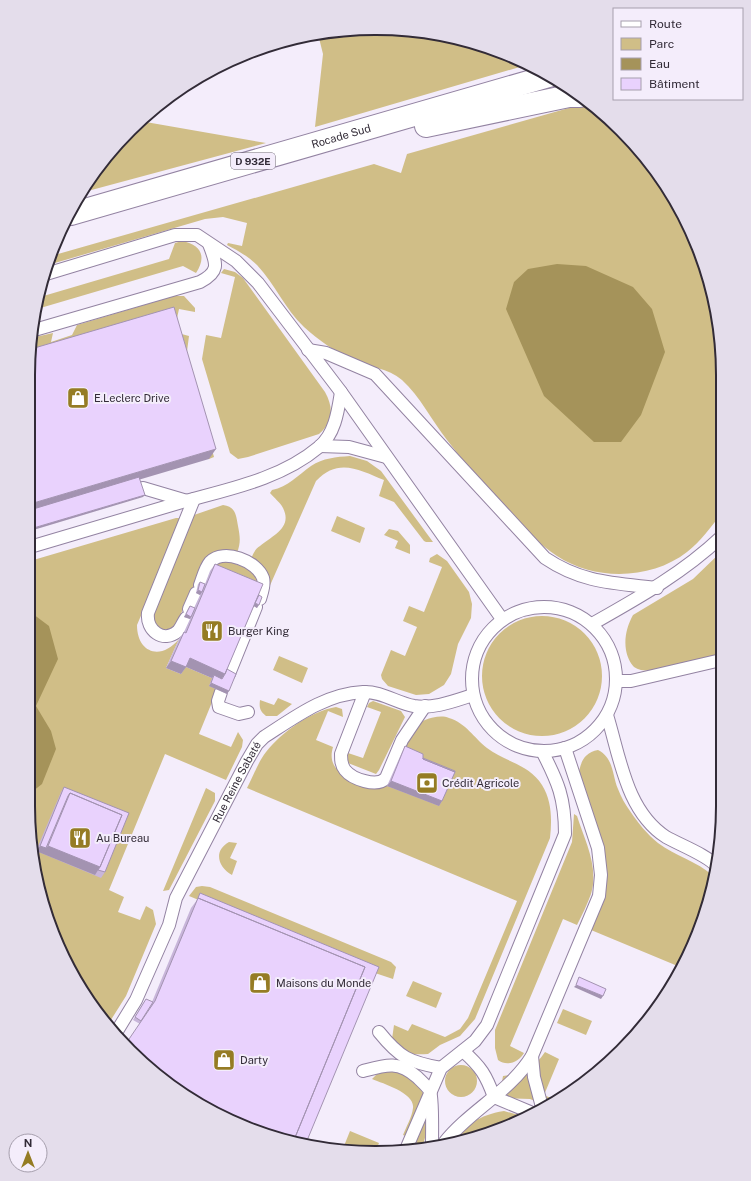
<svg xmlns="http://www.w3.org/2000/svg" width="751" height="1181" font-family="'Public Sans',sans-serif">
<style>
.green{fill:#d0be87}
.water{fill:#a5935a}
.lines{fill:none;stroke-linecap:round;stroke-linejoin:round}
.service-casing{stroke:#9383a2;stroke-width:14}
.primary-casing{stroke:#9383a2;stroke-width:24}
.service{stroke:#fff;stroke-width:12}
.primary{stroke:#fff;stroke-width:22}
.wall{fill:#c8b5da;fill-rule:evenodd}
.shaded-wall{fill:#a393b1}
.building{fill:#e9d2fd;stroke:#a393b1}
.labels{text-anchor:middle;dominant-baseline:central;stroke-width:4;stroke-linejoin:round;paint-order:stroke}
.shield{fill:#f4edfb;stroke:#6c6572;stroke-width:1}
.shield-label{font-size:10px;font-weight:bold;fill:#322b37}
.street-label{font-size:11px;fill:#322b37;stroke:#f4edfb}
.poi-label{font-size:11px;fill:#322b37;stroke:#f4edfb;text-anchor:start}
.rim{fill:none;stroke:#322b37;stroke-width:2}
</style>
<rect width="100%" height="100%" fill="#f4edfb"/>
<path class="green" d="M398,29L466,40L530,64L315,127L323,54L318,34L330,31Z
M591,103L637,147L687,222L711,285L722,353V513C711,527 700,542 687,552C651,580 595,581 557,556C518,530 476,477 447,440C432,421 420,396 402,380C388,368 369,367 353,360C336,352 318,340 304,327C285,309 275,284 257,265C249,257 237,250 227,245L228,243L242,246L247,223L223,217L205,219L48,265L51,256L374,164L401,173L407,154L583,104Z
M140,121L266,143L84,192L100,164Z
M182,241C201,245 207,256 196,273L183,266L37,309L40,297L169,259L175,243Z
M224,269L235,272L243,278L325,392C334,408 333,422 319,434L248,457L238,459L230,453L202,359L206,335L221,338L235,277L221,273Z
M174,296H184L195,308V312L179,309L174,332L189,336L186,359L214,457L209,459L31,356V338L53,333L51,342L72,335L77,325Z
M350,456L367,461L381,471L433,542H426L424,541L394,502L379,496L384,480C360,470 338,457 316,481L268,590L251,559C253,554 255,549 260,546C272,536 293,528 283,508C280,502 274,498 270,493L272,490C288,487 298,475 311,466C323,458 336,457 350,456Z
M223,505C236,507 236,515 238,526C240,537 241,542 237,553L204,562L175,627C165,632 159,630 153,620V614L194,515Z
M337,516L365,528L360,543L331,531Z
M176,518H180L181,521L137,625C137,653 161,661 179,639L166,668L181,674L184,666L212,678L217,690L199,734L231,747L238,732L243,740L242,747L226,780L165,754L109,890L124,897L118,912L140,920L146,906L153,910L156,924L126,996L109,1023L87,999L46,917L28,805L30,561Z
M389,529L398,531L410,545V554L395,548L398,541L384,535Z
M721,552V655C702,659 651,679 634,667C630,663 627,656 626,650C624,638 627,626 633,615L693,579Z
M437,554L447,561L469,592L472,604L471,618L458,644L451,674L444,685L429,694L416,695L388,686L382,679L381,675L391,650L405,656L417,627L403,621L409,606L424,612L442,567L429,562L430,558Z
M228,561L251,570L258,579V592L210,571L215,564Z
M482 676a60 60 0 1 1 120 0a60 60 0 1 1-120 0Z
M279,656L308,668L302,683L273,670Z
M278,698L292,704L277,716H266C260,711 259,708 260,700L274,705Z
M373,701L401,711L405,717L379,770L376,774L348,763L345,760V752L363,758L381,712L367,707L369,703Z
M336,707L342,709L343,717L328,711L316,740L333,747C325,774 354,779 373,786C382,775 392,764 400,753C409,742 411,726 425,720C433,717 442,715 449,718C466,723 474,738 487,748C505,762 529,764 542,785C552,801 552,820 550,838L475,1019L460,1036L440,1045L428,1054C409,1055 403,1054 392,1039L394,1025L408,1031L412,1024L445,1037L460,1029L468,1018L517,901L247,788C253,777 258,762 266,752C282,732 311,711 336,707Z
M598,750C614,758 612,775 618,789C621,797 625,804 630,811C638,823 647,834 658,843C675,856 697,861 713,876L697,938L680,967L591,930L592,923L606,878L578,778C580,765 582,753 598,750Z
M206,788L215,793V801L169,890L163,891Z
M574,814L577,816C585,841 599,867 591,894C587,905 582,915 577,925L563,919L510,1046L524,1053C519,1062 507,1067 498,1060L495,1048V1030L572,842Z
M229,842L237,843L230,858L237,861L232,875C218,867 213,851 229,842Z
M202,886L210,887L391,962L396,967L393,979L375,973L189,896L196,887Z
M413,981L442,993L436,1008L406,996Z
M563,1009L592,1021L586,1035L557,1023Z
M545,1052L559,1059L544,1095L555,1100L545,1105L530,1099L499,1098L503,1076C522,1074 534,1069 545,1052Z
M445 1081a16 16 0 1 1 32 0a16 16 0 1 1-32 0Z
M399,1069C404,1074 411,1078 416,1083C432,1099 429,1126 423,1145L415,1146L417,1141L403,1135C406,1127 412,1117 413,1108C415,1093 384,1084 372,1079L378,1073Z
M504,1111L522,1116L500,1123L494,1128L482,1134L475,1131L471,1139L466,1141L449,1143C468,1125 478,1115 504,1111Z
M350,1131L379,1143L376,1150L358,1152L344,1146Z"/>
<path class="water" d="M557,264L586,266L633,287L652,309L665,352L641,415L621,442H594L544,396L506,309L514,282L528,269Z
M29,611L49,626L58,659L36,706L51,731L56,749L42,784L28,795Z"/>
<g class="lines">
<g class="service-casing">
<g id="service">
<path d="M46,274L175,235H197L236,261L258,283L341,392L502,619"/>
<path d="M31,331L200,282C221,271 216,263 209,244"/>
<path d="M308,350L326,353L375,374L545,558C582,583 614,583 657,588"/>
<path d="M320,446L349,447L386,457"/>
<path d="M127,493L143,488L187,501"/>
<path d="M30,547C80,532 131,517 182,502C229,489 281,479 319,447C335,434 338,411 341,392"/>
<path d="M200,585C203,577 205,568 210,562C224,548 257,561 263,578C265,585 262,592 260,599"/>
<circle cx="544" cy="679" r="72"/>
<path d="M189,609L196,593"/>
<path d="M186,618C183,622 181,628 178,631C163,644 146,630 148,613L194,499"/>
<path d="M592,624C638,598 683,573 721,537"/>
<path d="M229,674L256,607"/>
<path d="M617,681H631L721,660"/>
<path d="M221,692L218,701L219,707L239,714L248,712"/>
<path d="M365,692L341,754C341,760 341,765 345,770C352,779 377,788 386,778L402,740L425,706"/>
<path d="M607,715C620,757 626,811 666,837C678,844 709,856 716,866"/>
<path id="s1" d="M117,1031L136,1000L169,925L176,898L247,761L257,744L264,737C295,717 325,694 363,692C381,691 397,703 414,706C434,709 454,701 473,695"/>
<path d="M379,1032C400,1058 409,1062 441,1068"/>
<path d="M463,1051C481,1067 486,1075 494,1097"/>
<path d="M532,1056L534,1077L542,1107"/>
<path d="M363,1071C385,1065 398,1060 417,1077C421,1081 427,1086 430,1091C433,1099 432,1134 432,1144"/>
<path d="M494,1097L530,1112"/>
<path d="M444,1143C470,1110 510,1092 532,1056L599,896L601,875L598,848L565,748"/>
<path d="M407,1147L441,1068L475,1041L487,1025L565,834C565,798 558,782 542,751"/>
</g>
</g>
<g class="primary-casing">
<g id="primary">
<path d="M426,126L569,96H580"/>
<path id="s2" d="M71,214L549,76"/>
</g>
</g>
<use href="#service" class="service"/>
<use href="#primary" class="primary"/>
</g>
<path class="wall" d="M215,564L259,595L257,608L254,606L227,669L229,691L227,694L209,686L212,678L186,667L181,674L166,668L179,639L184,632L190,619L184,617L188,609L190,606L194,608L200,595L196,593L198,584L200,582L205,584L210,571Z
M405,746L423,758L455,772L442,801L439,806L387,786L402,752Z
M64,787L105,872L101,878L36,851L61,792Z
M200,893L379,967L140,1024L133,1020L144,1002H152L191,908L197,900ZM151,1006L149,1011L142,1020Z"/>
<path class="shaded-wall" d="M216,449L209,459L30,512V504Z
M145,495L143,497L30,531V529Z
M198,590L202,592L200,595L196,593Z
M254,603L259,605L257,608L252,605Z
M186,614L191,617L190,619L184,617Z
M190,658L225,674L220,681L214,675L212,678L184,666Z
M171,661L186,667L181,674L166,668Z
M211,683L229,691L227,694L209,686Z
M391,781L442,801L439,806L387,786Z
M40,846L46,848L48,846L100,867L95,875L36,851Z
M576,985L603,996L601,999L574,987Z"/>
<path class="building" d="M174,307L216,449L30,504L31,349Z
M139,477L145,495L30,529V510Z
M215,564L263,584L225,674L190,658L186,667L171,661L184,632L186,633Z
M200,582L205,584L202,592L198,590Z
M259,595L262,597L259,605L255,603Z
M190,606L195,608L191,617L186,614Z
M227,669L236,674L229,691L211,683L214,675L222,679L225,674Z
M405,746L423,754V759L455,772L442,801L391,781Z
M423,758L455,771V772L423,759Z
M64,787L129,813L105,872L98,870L100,867L122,815L70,793L68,796L46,848L40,846Z
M70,793L122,815L100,867L48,846Z
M200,893L379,967L306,1143L294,1140L365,967L198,898Z
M198,898L365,967L294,1140L264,1134L164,1081L127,1042L155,1001Z
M579,977L606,989L603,996L576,985Z
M146,999L153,1002L141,1021L135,1017Z"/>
<defs>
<g id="shop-square" transform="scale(1.15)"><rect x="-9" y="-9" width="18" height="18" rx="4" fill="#957c24" stroke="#f4edfb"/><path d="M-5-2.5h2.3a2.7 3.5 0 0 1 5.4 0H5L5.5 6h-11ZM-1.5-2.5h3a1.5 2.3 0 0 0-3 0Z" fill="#fff"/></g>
<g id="restaurant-square" transform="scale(1.15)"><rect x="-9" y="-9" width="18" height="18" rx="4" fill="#957c24" stroke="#f4edfb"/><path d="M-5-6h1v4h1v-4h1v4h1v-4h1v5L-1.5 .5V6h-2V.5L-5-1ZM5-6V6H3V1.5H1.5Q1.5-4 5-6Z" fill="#fff"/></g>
<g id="bank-square" transform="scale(1.15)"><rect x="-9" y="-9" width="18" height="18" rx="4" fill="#957c24" stroke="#f4edfb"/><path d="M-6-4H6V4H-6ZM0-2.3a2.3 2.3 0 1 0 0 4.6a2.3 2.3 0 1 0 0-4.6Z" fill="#fff"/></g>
</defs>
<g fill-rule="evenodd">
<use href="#shop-square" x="78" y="398"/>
<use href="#restaurant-square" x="212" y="631"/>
<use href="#bank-square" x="427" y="783"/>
<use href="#restaurant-square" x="80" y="838"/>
<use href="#shop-square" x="260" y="983"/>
<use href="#shop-square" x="224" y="1060"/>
</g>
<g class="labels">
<rect class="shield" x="231" y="153" width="44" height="16" rx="3"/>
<g class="shield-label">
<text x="253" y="161">D 932E</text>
</g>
<g class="street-label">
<text stroke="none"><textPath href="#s2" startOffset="281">Rocade Sud</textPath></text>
<text stroke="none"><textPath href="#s1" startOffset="277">Rue Reine Sabaté</textPath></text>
</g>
<g class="poi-label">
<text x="94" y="398">E.Leclerc Drive</text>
<text x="228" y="631">Burger King</text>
<text x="442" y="783">Crédit Agricole</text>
<text x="96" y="838">Au Bureau</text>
<text x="276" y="983">Maisons du Monde</text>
<text x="240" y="1060">Darty</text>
</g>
</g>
<path d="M0 0H751V1181H0ZM375 35H376A340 340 0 0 1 716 375V806A340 340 0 0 1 376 1146H375A340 340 0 0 1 35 806V375A340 340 0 0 1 375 35Z" fill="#e4ddeb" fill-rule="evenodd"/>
<path class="rim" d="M375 35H376A340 340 0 0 1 716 375V806A340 340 0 0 1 376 1146H375A340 340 0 0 1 35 806V375A340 340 0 0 1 375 35Z"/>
<rect x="613" y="8" width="130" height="92" fill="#f4edfb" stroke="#a69fad"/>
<rect x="621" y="21" width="20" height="6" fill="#ffffff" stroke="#a69fad"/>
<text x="649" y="28" font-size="12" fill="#322b37">Route</text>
<rect x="621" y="38" width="20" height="12" fill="#d0be87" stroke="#a69fad"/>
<text x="649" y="48" font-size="12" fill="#322b37">Parc</text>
<rect x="621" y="58" width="20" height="12" fill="#a5935a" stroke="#a69fad"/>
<text x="649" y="68" font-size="12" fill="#322b37">Eau</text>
<rect x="621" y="78" width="20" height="12" fill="#e9d2fd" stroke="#a69fad"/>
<text x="649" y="88" font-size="12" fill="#322b37">Bâtiment</text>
<g transform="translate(28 1153)"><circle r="19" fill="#f4edfb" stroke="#a69fad"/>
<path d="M0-3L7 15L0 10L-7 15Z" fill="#957c24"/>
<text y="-6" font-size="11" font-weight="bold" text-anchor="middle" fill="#322b37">N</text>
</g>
</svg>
